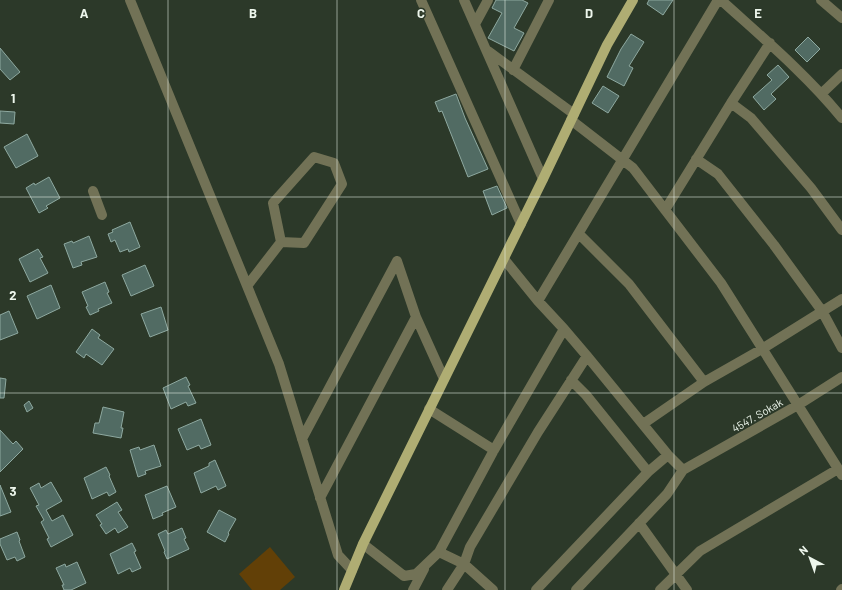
<svg xmlns="http://www.w3.org/2000/svg" width="842" height="590" font-family="Barlow,sans-serif">
<style>
.green{fill:#624007}
.building{fill:#516b63;stroke:#8ea9a0}
.lines{fill:none;stroke-linecap:round;stroke-linejoin:round}
.minor{stroke:#727256;stroke-width:10}
.major{stroke:#afad73;stroke-width:10}
.grid{fill:none;stroke:#edf6ec;stroke-width:1;stroke-opacity:0.55}
.labels{text-anchor:middle;dominant-baseline:central;stroke-width:3;stroke-linejoin:round;paint-order:stroke}
.street-label{font-size:11px;fill:#edf6ec;stroke:#2c3929}
.grid-label{font-size:13px;text-anchor:middle;font-weight:bold;fill:#edf6ec;stroke:#2c3929;stroke-width:3;stroke-linejoin:round;paint-order:stroke}
</style>
<rect width="100%" height="100%" fill="#2c3929"/>
<path class="green" d="M270,547L295,577L280,590H252L239,574Z"/>
<path class="building" d="M496,0H522L528,3L514,28L524,33L514,51L488,38L502,13L492,8Z
M649,0H673L663,15L647,4Z
M631,34L644,42L629,66L633,68L624,86L607,77L621,49Z
M808,37L820,49L807,62L795,50Z
M0,48L20,72L10,80L0,69Z
M778,65L789,77L771,94L776,99L764,110L753,97L772,80L767,75Z
M603,86L619,96L608,113L592,103Z
M456,94L465,118L488,169L468,177L442,111L439,112L435,102Z
M0,111L15,112L14,124L0,123Z
M27,134L38,156L16,168L4,147Z
M49,177L60,198L46,206L48,208L39,213L26,188L34,183L35,185Z
M497,186L507,208L492,215L483,191Z
M130,222L140,247L129,252L128,249L120,252L115,240L111,242L108,234L113,232L112,230Z
M89,236L97,257L81,262L82,265L73,268L64,244L72,241L73,243Z
M38,249L43,257L40,258L48,273L30,282L19,259Z
M145,265L154,286L131,296L122,275Z
M105,282L109,292L107,293L112,303L98,309L99,311L90,315L86,307L88,306L82,292Z
M51,285L60,308L37,319L27,296Z
M161,307L168,330L150,337L141,314Z
M9,311L18,333L0,340V315Z
M92,329L100,335L98,338L114,349L102,365L86,354L84,358L76,352Z
M186,377L190,385L188,386L196,403L188,406L186,402L171,409L163,388Z
M0,378L6,379L4,398H0Z
M29,401L33,408L27,412L24,405Z
M103,407L124,412L121,428H123L121,438L93,433L95,423H99Z
M201,419L211,445L201,449L199,445L187,450L178,429Z
M0,430L13,444L16,441L23,449L0,472Z
M154,445L161,466L145,471L146,474L138,477L130,450L139,447L140,450Z
M215,460L226,486L218,490L216,486L201,493L194,473L209,466V463Z
M106,467L110,475L109,476L116,492L109,496L107,492L92,499L84,478Z
M51,482L62,501L46,510L52,521L63,515L73,535L51,547L47,539L49,538L41,522L44,520L36,506L39,505L30,488L39,483L41,488Z
M0,485L11,512L0,516Z
M167,486L176,507L162,513L163,515L153,519L145,495Z
M117,502L122,510L118,512L128,527L118,533L115,528L106,534L100,525L102,524L96,515Z
M219,510L236,519L228,533L229,534L225,542L207,532Z
M182,528L186,538L184,539L189,549L167,559L164,552L165,551L158,534L166,530L168,534Z
M17,532L20,540L19,541L25,557L17,561L15,557L7,560L0,544V539Z
M132,543L136,551L134,552L141,568L132,572L130,568L118,574L110,554Z
M77,562L86,583L71,590H64L62,585H64L56,568L65,564L66,567Z"/>
<g class="lines">
<path class="minor" d="M130,0L279,364L338,555L352,570
M421,0L521,224
M464,0L543,179
M721,0C763,38 806,74 842,118
M821,0L842,18
M475,24L488,0
M488,51L574,114
M513,70L549,0
M822,93L842,74
M731,103L751,118L811,188L842,230
M571,120L633,168L721,283L842,475
M696,159L718,174L774,245L822,311L842,348
M93,191L102,215
M665,210L731,103L770,43
M579,234L629,284L704,382
M504,259L538,301L564,329L587,356L668,455L683,470
M397,261L416,317L444,379
M247,286L281,242L273,203L314,157L334,163L342,184L304,243L281,242
M538,301L718,0
M571,380L586,395L648,472
M429,409L494,450
M643,424L704,382L762,349L842,299
M302,439L397,261
M320,498L416,317
M639,523L687,590
M363,544L404,576L416,574L439,552L494,450L564,329
M439,552L464,564L493,590
M413,590L424,569
M447,590L464,564L470,547L538,432L587,356
M536,590L648,472L668,455
M576,590L667,494L683,470L798,405L842,377
M660,590L700,551L838,469
M841,590L842,589"/>
<path class="major" d="M344,590L363,544L543,179L607,45L633,0"/>
</g>
<path class="grid" d="M168,0V590M337,0V590M505,0V590M674,0V590M0,197H842M0,393H842"/>
<g class="labels">
<g class="street-label">
<text transform="translate(757 415) rotate(-30)">4547. Sokak</text>
</g>
</g>
<g class="grid-label">
<text x="84" y="18">A</text>
<text x="253" y="18">B</text>
<text x="421" y="18">C</text>
<text x="589" y="18">D</text>
<text x="758" y="18">E</text>
<text x="13" y="103">1</text>
<text x="13" y="300">2</text>
<text x="13" y="496">3</text>
</g>
<g transform="translate(810 558) rotate(319)" stroke="#2c3929" stroke-width="3" paint-order="stroke">
<path d="M0-3L7 15L0 10L-7 15Z" fill="#edf6ec"/>
<text y="-6" font-size="11" font-weight="bold" text-anchor="middle" fill="#edf6ec">N</text>
</g>
</svg>
